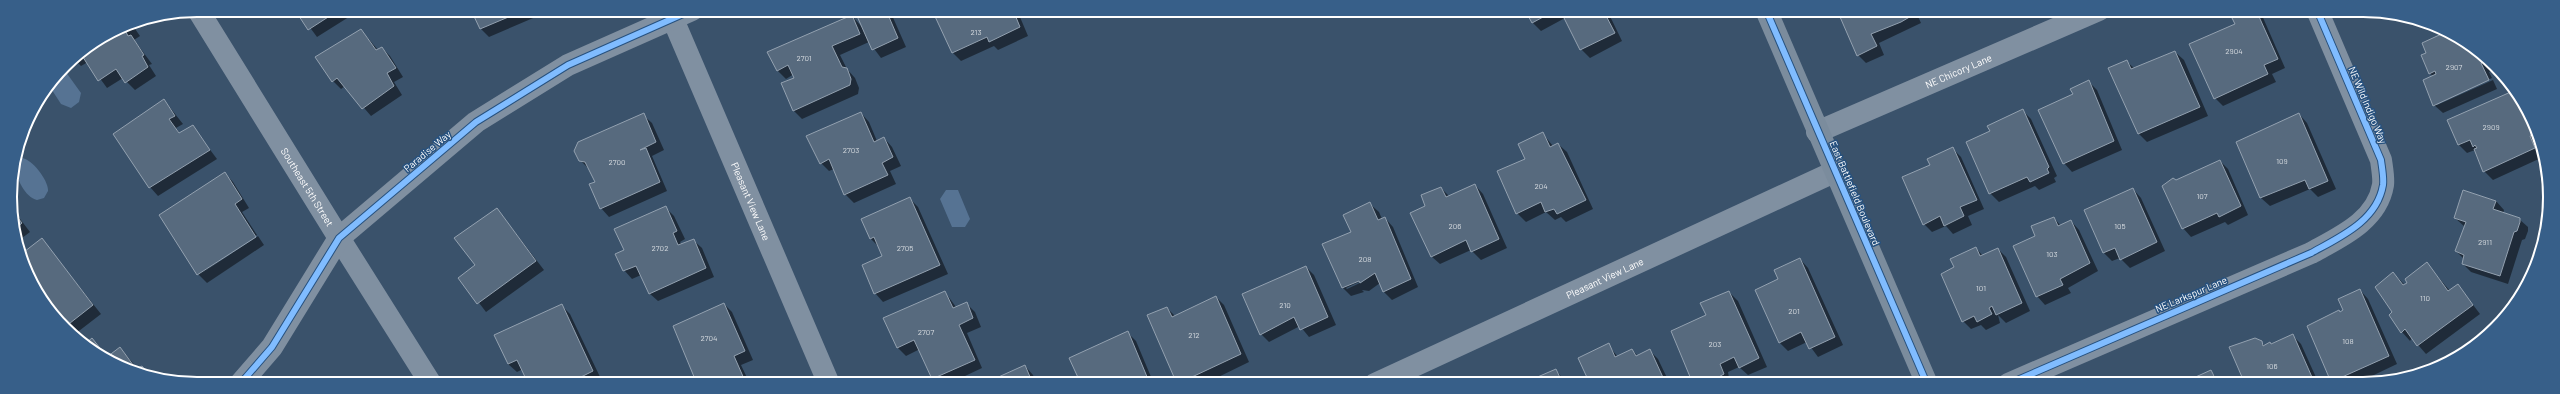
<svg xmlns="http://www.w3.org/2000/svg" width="2560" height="394" font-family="Barlow,sans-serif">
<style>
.water{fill:#567393}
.shadow{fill:#0007;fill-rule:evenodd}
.building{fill:#576a7e;stroke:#93a1b0}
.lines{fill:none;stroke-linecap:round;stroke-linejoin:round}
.street{stroke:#8090a1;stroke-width:22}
.secondary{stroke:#7b8c9d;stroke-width:22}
.cycleway-casing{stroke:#26517f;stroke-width:8}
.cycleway{stroke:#80bcff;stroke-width:6}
.labels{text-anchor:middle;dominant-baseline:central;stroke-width:3;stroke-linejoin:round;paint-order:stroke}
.number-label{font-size:8px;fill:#d5dadf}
.street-label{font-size:10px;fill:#fff;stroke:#26517f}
.rim{fill:none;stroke:#fff;stroke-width:2}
</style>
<rect width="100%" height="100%" fill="#3a526b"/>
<path class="water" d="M63,68L81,93L79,102L71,108L61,104L50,87Z
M22,158C32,159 49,181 48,191L44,198L37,200C24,197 13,173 16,161Z
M946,190H958L970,219L965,227H952L940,199Z"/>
<path class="shadow" d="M297,10H360L317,37Z
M472,10H552L489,37L481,29Z
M871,10H888L891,13L906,47L881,58L869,42L840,55L847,69L855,78L859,88L858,94L802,119L794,111L783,84L795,78L794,74L786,79L777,70L852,16L862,27Z
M934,10H1017L1028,36L998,50L994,46L961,61L953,53Z
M1063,10H1079L1069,15Z
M1526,10H1607L1622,41L1590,58L1581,49L1565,18L1541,31L1532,22Z
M1838,10H1915L1921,23L1879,43L1884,55L1866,63L1858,55Z
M1929,10H1954L1937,18Z
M1964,10H1980L1970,16Z
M2239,10H2259L2261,13L2285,68L2272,74L2276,82L2223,106L2215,98L2240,16Z
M131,23L140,36L134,40L152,64L149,65L156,76L135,90L123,78L107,88L88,62L81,66L74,59L126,24Z
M361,30L378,50L382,48L390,56L403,77L394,82L402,95L371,116L345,86L341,89L333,81Z
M2449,32L2495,69L2489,72L2492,78L2437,103V105L2493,80L2497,89L2443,113L2434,105L2433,76L2429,73L2428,53L2424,43Z
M2175,52L2184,60L2208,116L2147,142L2139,134L2126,61L2134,68Z
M2089,82L2097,90L2122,150L2072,172L2064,163L2074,95Z
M2512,92L2540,137L2541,143L2537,144L2543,157L2493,180L2484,171L2475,150L2467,153L2459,145L2449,121Z
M164,100L183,124L176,128L180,134L193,127L217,159L158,196L150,187Z
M2023,111L2031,119L2057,176L2054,178L2056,182L2039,190L2035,186L1999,202L1990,193L1968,143L1991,131Z
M861,113L869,122L877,141L884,138L892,147L901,166L890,171L896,184L854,203L845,194L834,169L829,171L821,163Z
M2299,114L2307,123L2336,189L2318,197L2310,189L2270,206L2261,198L2237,142Z
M643,115L652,123L664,150L652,156L667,191L609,217L601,208L596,183L589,169L580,160Z
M1543,134L1553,146L1558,144L1567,152L1593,209L1566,222L1561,217L1555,220L1546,212L1526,222L1517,213L1526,159Z
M1953,149L1961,157L1984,209L1968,216L1972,225L1953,234L1946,226L1932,232L1924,224L1931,166Z
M2220,161L2228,169L2248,215L2228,225L2225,222L2191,237L2183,228L2176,181Z
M225,173L233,182L249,208L242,212L257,235L199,275L160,216Z
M1475,185L1483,194L1507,248L1481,260L1471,250L1440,264L1431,256L1427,207L1441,188L1450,197Z
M2133,189L2141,198L2165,251L2130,268L2120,258L2112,261L2104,253L2085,210Z
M910,199L918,207L948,274L883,302L875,293L883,257L879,247L870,238Z
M2496,201L2504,210L2503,213L2519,219L2528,227V231L2525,239L2522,240L2508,284L2471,272L2463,264L2464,259L2456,251L2465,227L2455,218Z
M1370,204L1379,212L1382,219L1385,218L1393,227L1418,287L1392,300L1383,291L1380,283L1369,291L1362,290L1364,292L1351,296L1343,288L1323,245L1353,232ZM1361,281L1362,282L1347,289L1346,288Z
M666,208L674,216L685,239L680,242L682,245L693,240L702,248L714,277L658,301L649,293L641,275L632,279L624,270L625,251Z
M497,209L544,270L486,312L460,278L476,266Z
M14,211L30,232L18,241Z
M2054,218L2061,226L2071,221L2079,230L2098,271L2068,288L2071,293L2045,305L2037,296L2036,236Z
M258,236L264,245L207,283L199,275Z
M42,240L101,314L75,334L56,320L20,257Z
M1976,248L1983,256L1998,249L2006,257L2030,311L2006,323L1998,315L2000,323L1986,330L1981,325L1971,329L1963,321L1955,268Z
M1800,259L1808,268L1843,345L1818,357L1807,342L1788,351L1779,342L1780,280Z
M2427,264L2450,291L2458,285L2480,314L2426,354L2412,338L2410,341L2402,332L2390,315L2394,312L2393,273L2405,285Z
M1306,267L1314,275L1336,325L1309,337L1300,326L1269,342L1261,334Z
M2360,290L2368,299L2397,364L2355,384H2333L2308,327L2344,311Z
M945,292L956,307L966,303L975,312L981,327L967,333L982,368L948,384H938L933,378L920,349L906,356L898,348Z
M1729,292L1738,301L1767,367L1748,375L1739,367L1728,372L1730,384H1695L1707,315Z
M1216,297L1224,305L1249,362L1204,384H1179L1148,316L1167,308L1175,316Z
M724,304L732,312L753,360L741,365L750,384H698Z
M561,305L570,314L601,379L592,384H525L527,378L523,369L517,372L508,364Z
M1127,332L1136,341L1154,384H1082Z
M2293,336L2301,344L2319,384H2246L2261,342L2265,346Z
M92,340L108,358L120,348L138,369L142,367L149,374L114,365L87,344Z
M1608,345L1618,357L1632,350L1638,356L1650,351L1658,359L1670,384H1591Z
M1025,366L1033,375L1037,384H986Z
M1556,370L1567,384H1528Z
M2211,371L2221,384H2178L2189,381Z"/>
<path class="building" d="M295,10H339L308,30Z
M471,10H525L480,29Z
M868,10H886L898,38L872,50L857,16Z
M932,10H1013L1020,27L989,42L987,37L952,53Z
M1525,10H1556L1532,23Z
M1560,10H1603L1615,33L1580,50Z
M1837,10H1911L1913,15L1901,22L1871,34L1877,46L1857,56Z
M2237,10H2256L2278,59L2264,65L2268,74L2214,99L2189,44L2235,24L2232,18L2239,15Z
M852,15L860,34L832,46L842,67L847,68L851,79L850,85L793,111L781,83L794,78L788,65L777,71L767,52Z
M130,23L132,27L126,32L128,36L131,35L144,55L142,56L148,67L125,83L116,69L98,81L81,54Z
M361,29L376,50L382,47L396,68L387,73L394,86L362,109L337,78L332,82L315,57Z
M2448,31L2487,61L2481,63L2489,80L2433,106L2423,80L2436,74L2435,71L2429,74L2421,55L2426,53L2422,43Z
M2175,51L2200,107L2138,134L2108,68L2127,60L2131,69Z
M2089,80L2114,141L2063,164L2038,110L2073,94L2070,89Z
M2513,91L2535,133L2530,136L2535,148L2483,172L2474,149L2477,148L2475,145L2473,147L2470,140L2458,145L2447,120Z
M164,99L175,116L169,119L179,133L193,125L210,150L149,188L113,134Z
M2023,109L2049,167L2047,169L2049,173L2030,182L2027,177L1989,194L1966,142L1990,131L1987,126Z
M861,112L874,142L884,137L893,157L882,163L888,175L844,195L829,159L820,164L806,136Z
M644,113L656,142L640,150L646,148L660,182L600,209L589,184L595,182L585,162L579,161L574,151L578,142Z
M2299,113L2328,181L2309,189L2305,180L2260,198L2236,142Z
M1543,132L1550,147L1558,143L1586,200L1557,214L1554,209L1545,212L1541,202L1516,214L1497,171L1525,159L1518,144Z
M1953,147L1977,200L1960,207L1964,216L1944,226L1940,216L1923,225L1902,177L1930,165L1927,159Z
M2220,160L2241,206L2219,217L2217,213L2182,229L2162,186L2173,178L2176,180Z
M225,172L242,199L235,204L256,237L197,275L159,215Z
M1475,184L1499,239L1471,252L1466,240L1431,257L1410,213L1425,206L1421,195L1441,187L1446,197Z
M2133,188L2157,242L2120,260L2115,248L2103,253L2084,210Z
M2463,190L2496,201L2493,209L2520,218V222L2517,231L2514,232L2500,276L2462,264L2464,255L2455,251L2466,222L2454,218Z
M910,197L940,265L874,294L862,265L882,256L874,237L870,239L861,219Z
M1370,202L1378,220L1385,217L1411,279L1383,292L1375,273L1360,283L1359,281L1342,288L1322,244L1351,232L1343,215Z
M666,206L677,231L673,233L678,245L694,239L706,268L649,294L636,266L623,271L615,254L624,250L614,229Z
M497,208L536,261L477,304L458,278L475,265L454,238Z
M14,213L22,223L16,228Z
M2054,217L2058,226L2071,220L2090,263L2060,279L2063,285L2036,297L2013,246L2035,236L2031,226Z
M42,238L93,305L65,327L56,320L20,257V255Z
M1976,247L1980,256L1998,248L2022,303L1996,315L1992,306L1989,308L1992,314L1977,322L1974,316L1962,322L1941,274L1954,267L1950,259Z
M1800,258L1835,337L1809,349L1801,332L1779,343L1755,290L1778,279L1774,270Z
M2427,262L2448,291L2458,284L2473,305L2417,346L2405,329L2401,333L2389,315L2392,312L2375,287L2393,272L2403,285L2407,283L2405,279Z
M1306,266L1328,317L1300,330L1294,317L1260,335L1242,294Z
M2360,289L2389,356L2331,382L2307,326L2339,310L2340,312L2343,310L2338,299Z
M945,291L953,308L967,302L973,318L959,325L975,360L932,379L914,340L897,348L883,318Z
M1729,291L1759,358L1739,368L1734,357L1720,364L1724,374L1706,384H1693L1671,331L1706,315L1700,303Z
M1216,296L1241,354L1177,384L1147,315L1167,307L1172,317Z
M724,303L745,351L734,356L745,381L740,384H697L673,326Z
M562,304L593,371L567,384H524L522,379L525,377L517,360L508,364L494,335Z
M1128,331L1150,384H1081L1069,358Z
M2293,334L2315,384H2245L2229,347L2255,338L2262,341L2263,346L2270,342L2271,344Z
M92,338L107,357L120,347L136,369L142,366L148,374L114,365L86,343Z
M1609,343L1615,357L1632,349L1636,356L1650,349L1666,384H1590L1578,358Z
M1025,365L1033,384H983Z
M1556,369L1563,384H1527L1526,382Z
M2211,370L2218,384H2176L2188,378L2189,380Z"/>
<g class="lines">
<g class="street">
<path id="s1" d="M198,10L339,238L431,384"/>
<path id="s2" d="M669,10L829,384"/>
<path id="s3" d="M1817,132L2099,10"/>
<path d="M240,384L272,347L339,238L476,122L568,65L692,10"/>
<path id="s4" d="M1375,384L1834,172"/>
<path d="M2008,384L2311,253C2340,237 2377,221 2383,185C2384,178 2382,168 2381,160L2317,10"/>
</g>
<path class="secondary" d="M1766,10L1927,384"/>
<g class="cycleway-casing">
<path id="cycleway" d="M1766,10L1927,384
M240,384L272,347L339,238L476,122L568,65L692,10
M2008,384L2311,253C2340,237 2377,221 2383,185C2384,178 2382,168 2381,160L2317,10"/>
</g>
<use href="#cycleway" class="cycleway"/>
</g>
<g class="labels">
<g class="number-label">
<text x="976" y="32">213</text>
<text x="2234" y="51">2904</text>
<text x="804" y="58">2701</text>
<text x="2454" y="67">2907</text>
<text x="2491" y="127">2909</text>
<text x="851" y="150">2703</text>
<text x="2282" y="161">109</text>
<text x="617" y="162">2700</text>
<text x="1541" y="186">204</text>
<text x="2202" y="196">107</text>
<text x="1455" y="226">206</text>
<text x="2120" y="226">105</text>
<text x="2485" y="242">2911</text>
<text x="660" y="248">2702</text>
<text x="905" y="248">2705</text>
<text x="2052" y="254">103</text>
<text x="1365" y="259">208</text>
<text x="1981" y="288">101</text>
<text x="2425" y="298">110</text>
<text x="1285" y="305">210</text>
<text x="1794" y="311">201</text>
<text x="926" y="332">2707</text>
<text x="1194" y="335">212</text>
<text x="709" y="338">2704</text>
<text x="2348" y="341">108</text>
<text x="1715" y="344">203</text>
<text x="2272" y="366">106</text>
</g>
<g class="street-label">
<text stroke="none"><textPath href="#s3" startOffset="154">NE Chicory Lane</textPath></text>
<text transform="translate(2368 105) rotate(67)">NE Wild Indigo Way</text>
<text transform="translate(427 151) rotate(-40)">Paradise Way</text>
<text stroke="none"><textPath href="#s1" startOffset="208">Southeast 5th Street</textPath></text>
<text transform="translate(1855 193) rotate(67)">East Battlefield Boulevard</text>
<text stroke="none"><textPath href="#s2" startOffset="208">Pleasant View Lane</textPath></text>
<text stroke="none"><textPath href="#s4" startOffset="253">Pleasant View Lane</textPath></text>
<text transform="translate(2191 294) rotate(-23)">NE Larkspur Lane</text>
</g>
</g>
<path d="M0 0H2560V394H0ZM197 17H2363A180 180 0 0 1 2543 197V197A180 180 0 0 1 2363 377H197A180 180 0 0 1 17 197V197A180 180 0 0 1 197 17Z" fill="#375f89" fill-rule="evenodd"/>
<path class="rim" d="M197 17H2363A180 180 0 0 1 2543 197V197A180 180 0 0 1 2363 377H197A180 180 0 0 1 17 197V197A180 180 0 0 1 197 17Z"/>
</svg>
